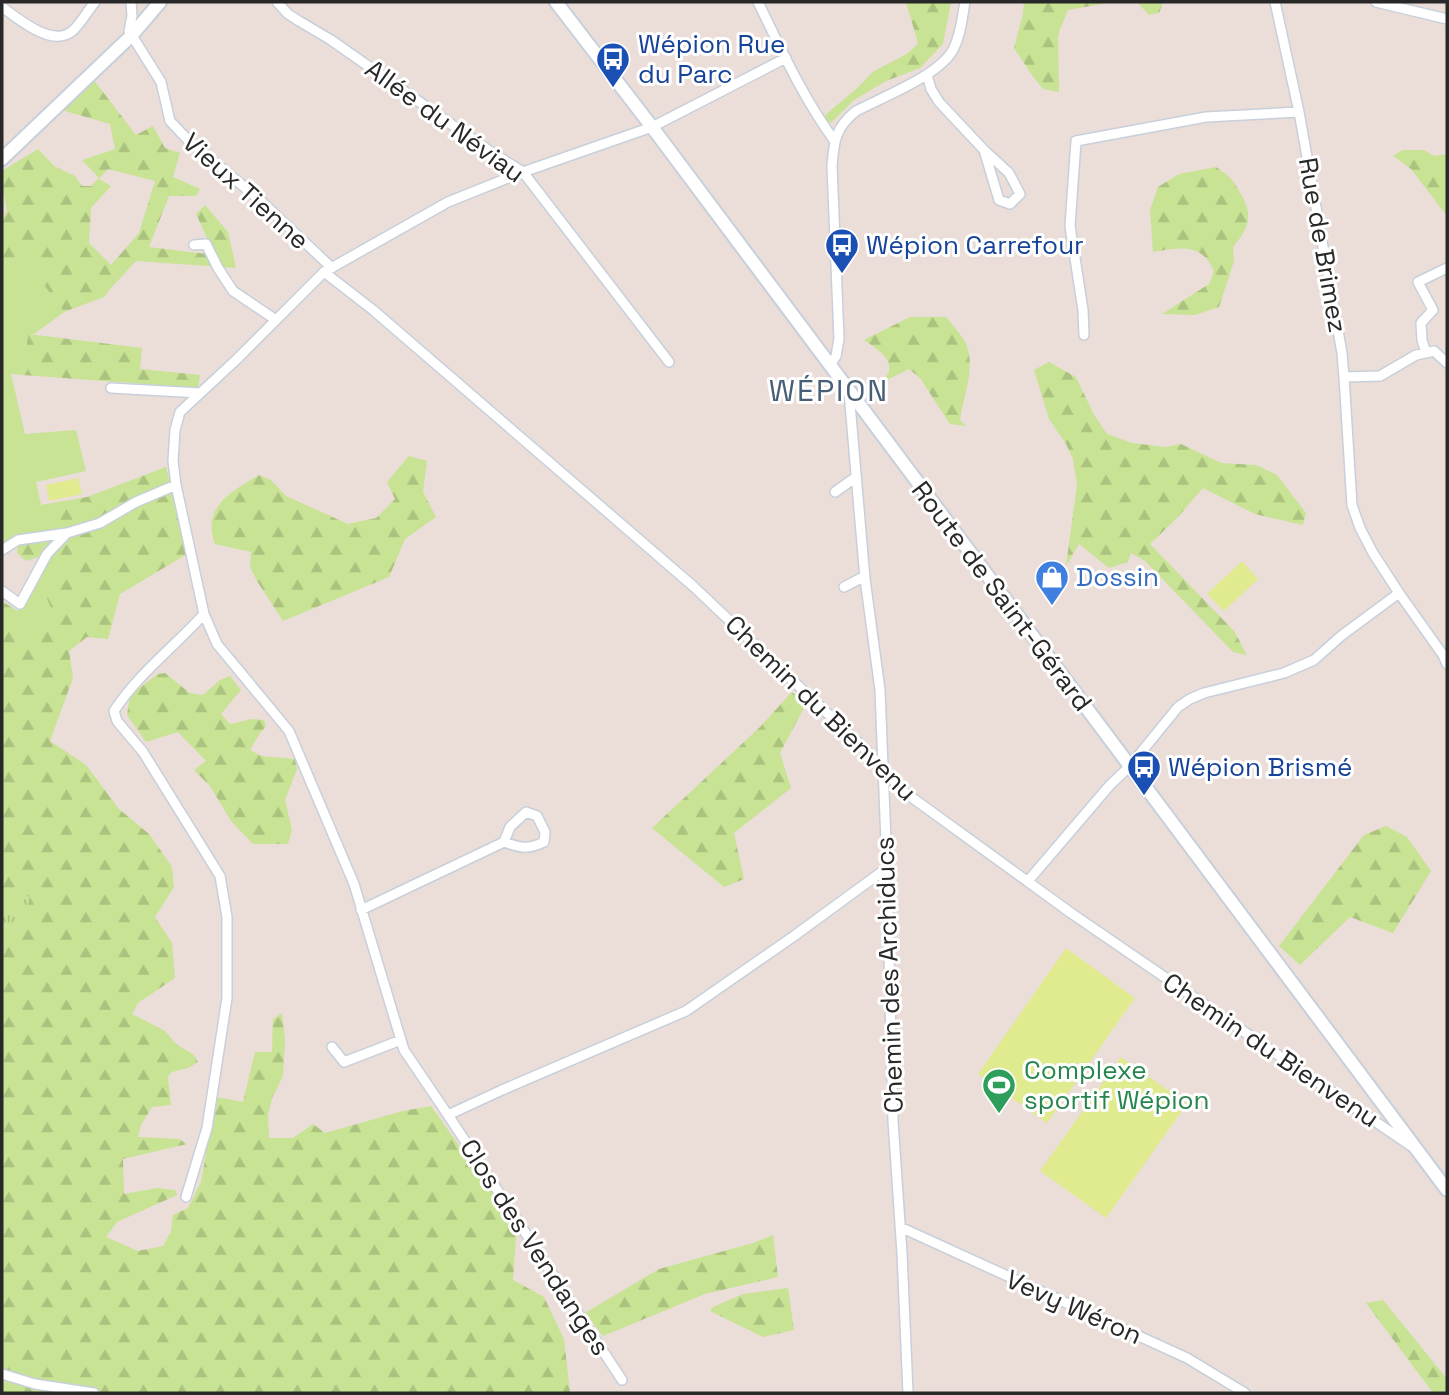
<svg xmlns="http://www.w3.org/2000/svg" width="1449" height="1395" font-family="'Space Grotesk',sans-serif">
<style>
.grass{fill:url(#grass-tufts)}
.forest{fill:url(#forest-firs);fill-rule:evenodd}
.park{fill:#c7e393}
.pitch{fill:#e0ea8f}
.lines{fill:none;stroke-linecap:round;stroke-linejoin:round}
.minor-casing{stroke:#c7d0da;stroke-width:12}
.secondary-casing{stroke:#c7d0da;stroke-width:16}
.minor{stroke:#fff;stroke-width:9}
.secondary{stroke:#fff;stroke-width:12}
.labels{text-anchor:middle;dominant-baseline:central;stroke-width:6;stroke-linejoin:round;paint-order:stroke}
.transit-label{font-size:26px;fill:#164399;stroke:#fff;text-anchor:start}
.street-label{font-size:26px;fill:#282828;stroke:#fff}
.shop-label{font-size:26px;fill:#366cbe;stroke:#fff;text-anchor:start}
.leisure-label{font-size:26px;fill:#27864d;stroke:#fff;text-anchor:start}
.quarter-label{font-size:30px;letter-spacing:2px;fill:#485f78;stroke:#fff}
</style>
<defs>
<pattern id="grass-tufts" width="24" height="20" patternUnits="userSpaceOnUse" patternTransform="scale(1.75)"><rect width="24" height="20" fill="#c7e393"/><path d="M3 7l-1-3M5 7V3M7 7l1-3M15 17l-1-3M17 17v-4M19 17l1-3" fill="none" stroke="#abc37f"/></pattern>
<pattern id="forest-firs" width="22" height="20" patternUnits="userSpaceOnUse" patternTransform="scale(1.75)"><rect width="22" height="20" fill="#c7e393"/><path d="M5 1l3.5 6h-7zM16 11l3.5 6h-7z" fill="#abc37f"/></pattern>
</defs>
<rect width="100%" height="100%" fill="#ebddd8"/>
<path class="grass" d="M3,890L30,897L21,933L2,925Z"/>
<path class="forest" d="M906,2H951L943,44L920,68L886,81L854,100L831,123L823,118C833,107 845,99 856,89C862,84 866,78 872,73C887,62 907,58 918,43Z
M1024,2H1113L1068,10L1060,29L1058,37L1059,92L1043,89L1032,75L1014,48L1023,14Z
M1137,2H1163L1159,13L1149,15Z
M90,75L136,135L153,126L165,148L180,153L173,177L200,189L196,196H169L149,247L215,255L196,214L205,205L228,232L236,268L136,261L111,288L104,297L64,312L22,256L2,265V220L7,211L2,183V171L38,149L54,166L75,176L82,186H91L99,178L82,160L115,149L110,124L55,108ZM108,169L155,181L139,233L111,265L89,243L91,208L111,186L99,179Z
M1403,150H1424L1434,156L1447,154V216L1411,169L1393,156Z
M1216,167C1231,177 1233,180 1242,196C1254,217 1247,230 1233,247L1234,261L1219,307L1195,315L1162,314L1209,284L1214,271C1202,242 1178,248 1153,252L1150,210L1158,187L1179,174Z
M910,317H946C953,326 965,338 968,349C974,373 963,397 960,420L966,426L950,424L920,378L909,369L883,382C885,378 888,375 889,371C892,357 874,347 864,340Z
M28,334L142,348L140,369L200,375L198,388L23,375Z
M1049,362L1076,377L1094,415L1107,434L1132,443L1165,447L1181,444L1221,463L1256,465L1277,475L1306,513L1303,525L1255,514L1203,488L1178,517L1150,544L1234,631L1247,655L1233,652L1145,561L1131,553L1128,562L1109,568L1079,544L1066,566L1077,485L1073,459L1066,444L1049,419L1034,370Z
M409,456L427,461L423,492L436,517L405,539L389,577L283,621L257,581L250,567L251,552L215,544C201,507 231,492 259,475L271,480L286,496L348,524L376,518L395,499L387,482Z
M166,467L187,554L120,594L108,639L87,637L69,651L73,678L50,741L86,765L119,809L149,834L172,867L174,887L155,917L172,943L175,978L138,1003L132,1014L165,1031L176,1044L194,1055L198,1062L188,1068L172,1072L168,1077L171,1105L152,1107L141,1125L138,1137L179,1139L187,1144L123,1159L124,1194L157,1188L175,1190L177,1195L117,1222L106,1237L138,1251L163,1246L171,1232L173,1215L188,1208L201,1182L216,1097L243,1102L255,1052H272L273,1019L282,1013L285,1041L283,1076L273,1096L268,1114L269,1138H293L313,1124L325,1133L403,1111L431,1106L477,1171L517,1222L513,1280L544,1297L564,1339L570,1393H2V925L21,933L30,897L3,890L2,903V637L3,636L2,635V601L17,611L22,634L44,591L60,578L47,554L26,561L17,553L18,540L53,535L41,505L87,497Z
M165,673L190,693L203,695L220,680L230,676L241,690L221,714L230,724L252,719L264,720L266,726L260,733L250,750L261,756L295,759L297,769L285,800L292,830L288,844H253L231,821L210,786L194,770L206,761L178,732L146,742L127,715L130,695L158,674Z
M792,692L806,704L780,753L791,788L734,833L744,879L724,887L652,828L760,727Z
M1386,826L1407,837L1431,871L1393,933L1350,917L1300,965L1279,946L1364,835Z
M773,1235L778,1277L705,1294L603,1336L585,1313L659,1269L753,1243Z
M788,1288L794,1330L763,1337L710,1311L713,1307L743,1294Z
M1383,1300L1447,1379V1393H1433L1366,1303Z"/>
<path class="park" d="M22,256L64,312L34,334H28L23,375L11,374L25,434L76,430L86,471L36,482L41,505L54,535L18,540L2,550V265Z
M47,554L63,562L60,578L44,591L51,608L33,641L22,634L17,611Z"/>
<path class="pitch" d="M78,478L82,494L49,501L46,485Z
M1242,561L1258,579L1224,611L1207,594Z
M1066,948L1135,998L1047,1123L978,1074Z
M1121,1057L1187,1104L1106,1218L1040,1171Z"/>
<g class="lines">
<g class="minor-casing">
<path id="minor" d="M131,2L132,16L129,31L161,82L170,121L188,140L261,201L332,268
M277,2L288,14L299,21L331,40L488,150L523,172L669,362
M758,2C781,49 803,98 834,140
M1275,2L1299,112L1342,353L1344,377L1380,376L1416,355L1434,351L1447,363
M1376,2L1447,19
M2,7C17,18 51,47 71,32C78,28 88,10 95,2
M786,58L652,127L523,172L448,202L324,272L237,359L180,412L175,430L173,461L176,485L204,614L217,644L289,731L354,884L404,1050L448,1115L502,1090L686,1011L794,936L887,868
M927,75L931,89L939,102L984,150L1009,173L1020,194L1010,204L999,200L984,150
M194,245L206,244L218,268L233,291L276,320
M324,272L373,310L693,586L865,749L903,791L1071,913L1411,1146
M1084,335L1083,310L1070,226L1076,141L1206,117L1299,112
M1426,353L1422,340L1421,323L1433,310L1418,282L1447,268
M830,366L836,356L839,339L832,166C834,141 835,128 856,111C883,97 938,76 953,50C961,35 962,18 965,2
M1344,377L1352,505L1360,528L1373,553L1399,593L1443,655L1447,664
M111,388L200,393
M849,392L865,579L880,690L887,868L893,1121L902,1253L908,1393
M835,492L856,477
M2,550L18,540L67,533
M844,587L865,576
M2,591L20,604L47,554L67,533L100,523L136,502L176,485
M1028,881L1110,785L1130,766L1178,707L1190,699L1204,693L1284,673L1314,660L1341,636L1399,593
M361,910L504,842L510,827L526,812L537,816L545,832L544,842C527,850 521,848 504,842
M332,1047L344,1062L401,1040
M448,1115L622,1380
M186,1197L207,1128L227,998V917L220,876L143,752L117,721L114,711C138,674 174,647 204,614
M900,1227L1187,1358L1245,1393
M2,1374L35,1384L94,1393"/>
</g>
<g class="secondary-casing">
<path id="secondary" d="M556,2L652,127L1447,1190
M2,159L131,36L160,2"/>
</g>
<use href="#minor" class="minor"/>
<use href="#secondary" class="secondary"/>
</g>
<defs>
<g id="bus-pin" transform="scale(1.75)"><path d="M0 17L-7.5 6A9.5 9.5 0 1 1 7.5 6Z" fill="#1a4fb4" stroke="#fff"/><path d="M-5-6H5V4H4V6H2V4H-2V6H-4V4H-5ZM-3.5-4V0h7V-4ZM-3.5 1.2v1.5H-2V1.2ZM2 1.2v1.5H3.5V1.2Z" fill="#fff"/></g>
<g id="shop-pin" transform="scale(1.75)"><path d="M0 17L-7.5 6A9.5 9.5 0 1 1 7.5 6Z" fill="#3f7fe0" stroke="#fff"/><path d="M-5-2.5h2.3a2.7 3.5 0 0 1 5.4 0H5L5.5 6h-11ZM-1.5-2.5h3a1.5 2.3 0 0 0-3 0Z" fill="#fff"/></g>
<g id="stadium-pin" transform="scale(1.75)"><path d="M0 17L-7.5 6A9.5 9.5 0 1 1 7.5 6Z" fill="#2e9e5b" stroke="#fff"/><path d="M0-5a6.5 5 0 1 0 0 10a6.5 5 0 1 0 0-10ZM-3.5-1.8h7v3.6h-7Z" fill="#fff"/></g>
</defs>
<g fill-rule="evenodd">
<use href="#bus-pin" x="613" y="59"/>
<use href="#bus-pin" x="842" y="245"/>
<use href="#shop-pin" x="1052" y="577"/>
<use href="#bus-pin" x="1144" y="767"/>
<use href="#stadium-pin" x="999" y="1085"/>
</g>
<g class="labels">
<g class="transit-label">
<text x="638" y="44">Wépion Rue<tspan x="638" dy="30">du Parc</tspan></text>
<text x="866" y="245">Wépion Carrefour</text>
<text x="1168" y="767">Wépion Brismé</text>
</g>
<g class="street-label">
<text transform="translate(445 121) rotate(36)">Allée du Néviau</text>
<text transform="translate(246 191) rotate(42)">Vieux Tienne</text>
<text transform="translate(1323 245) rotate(80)">Rue de Brimez</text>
<text transform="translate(1002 596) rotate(53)">Route de Saint-Gérard</text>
<text transform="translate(821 708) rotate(44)">Chemin du Bienvenu</text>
<text transform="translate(889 975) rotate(-92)">Chemin des Archiducs</text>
<text transform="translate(1271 1050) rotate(34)">Chemin du Bienvenu</text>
<text transform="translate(535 1247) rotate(57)">Clos des Vendanges</text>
<text transform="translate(1074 1307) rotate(24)">Vevy Wéron</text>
</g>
<g class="shop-label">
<text x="1076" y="577">Dossin</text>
</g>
<g class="leisure-label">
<text x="1024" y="1070">Complexe<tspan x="1024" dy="30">sportif Wépion</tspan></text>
</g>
<g class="quarter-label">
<text x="829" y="390">WÉPION</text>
</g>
</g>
<rect width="1449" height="1395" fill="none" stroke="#282828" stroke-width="7"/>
</svg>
